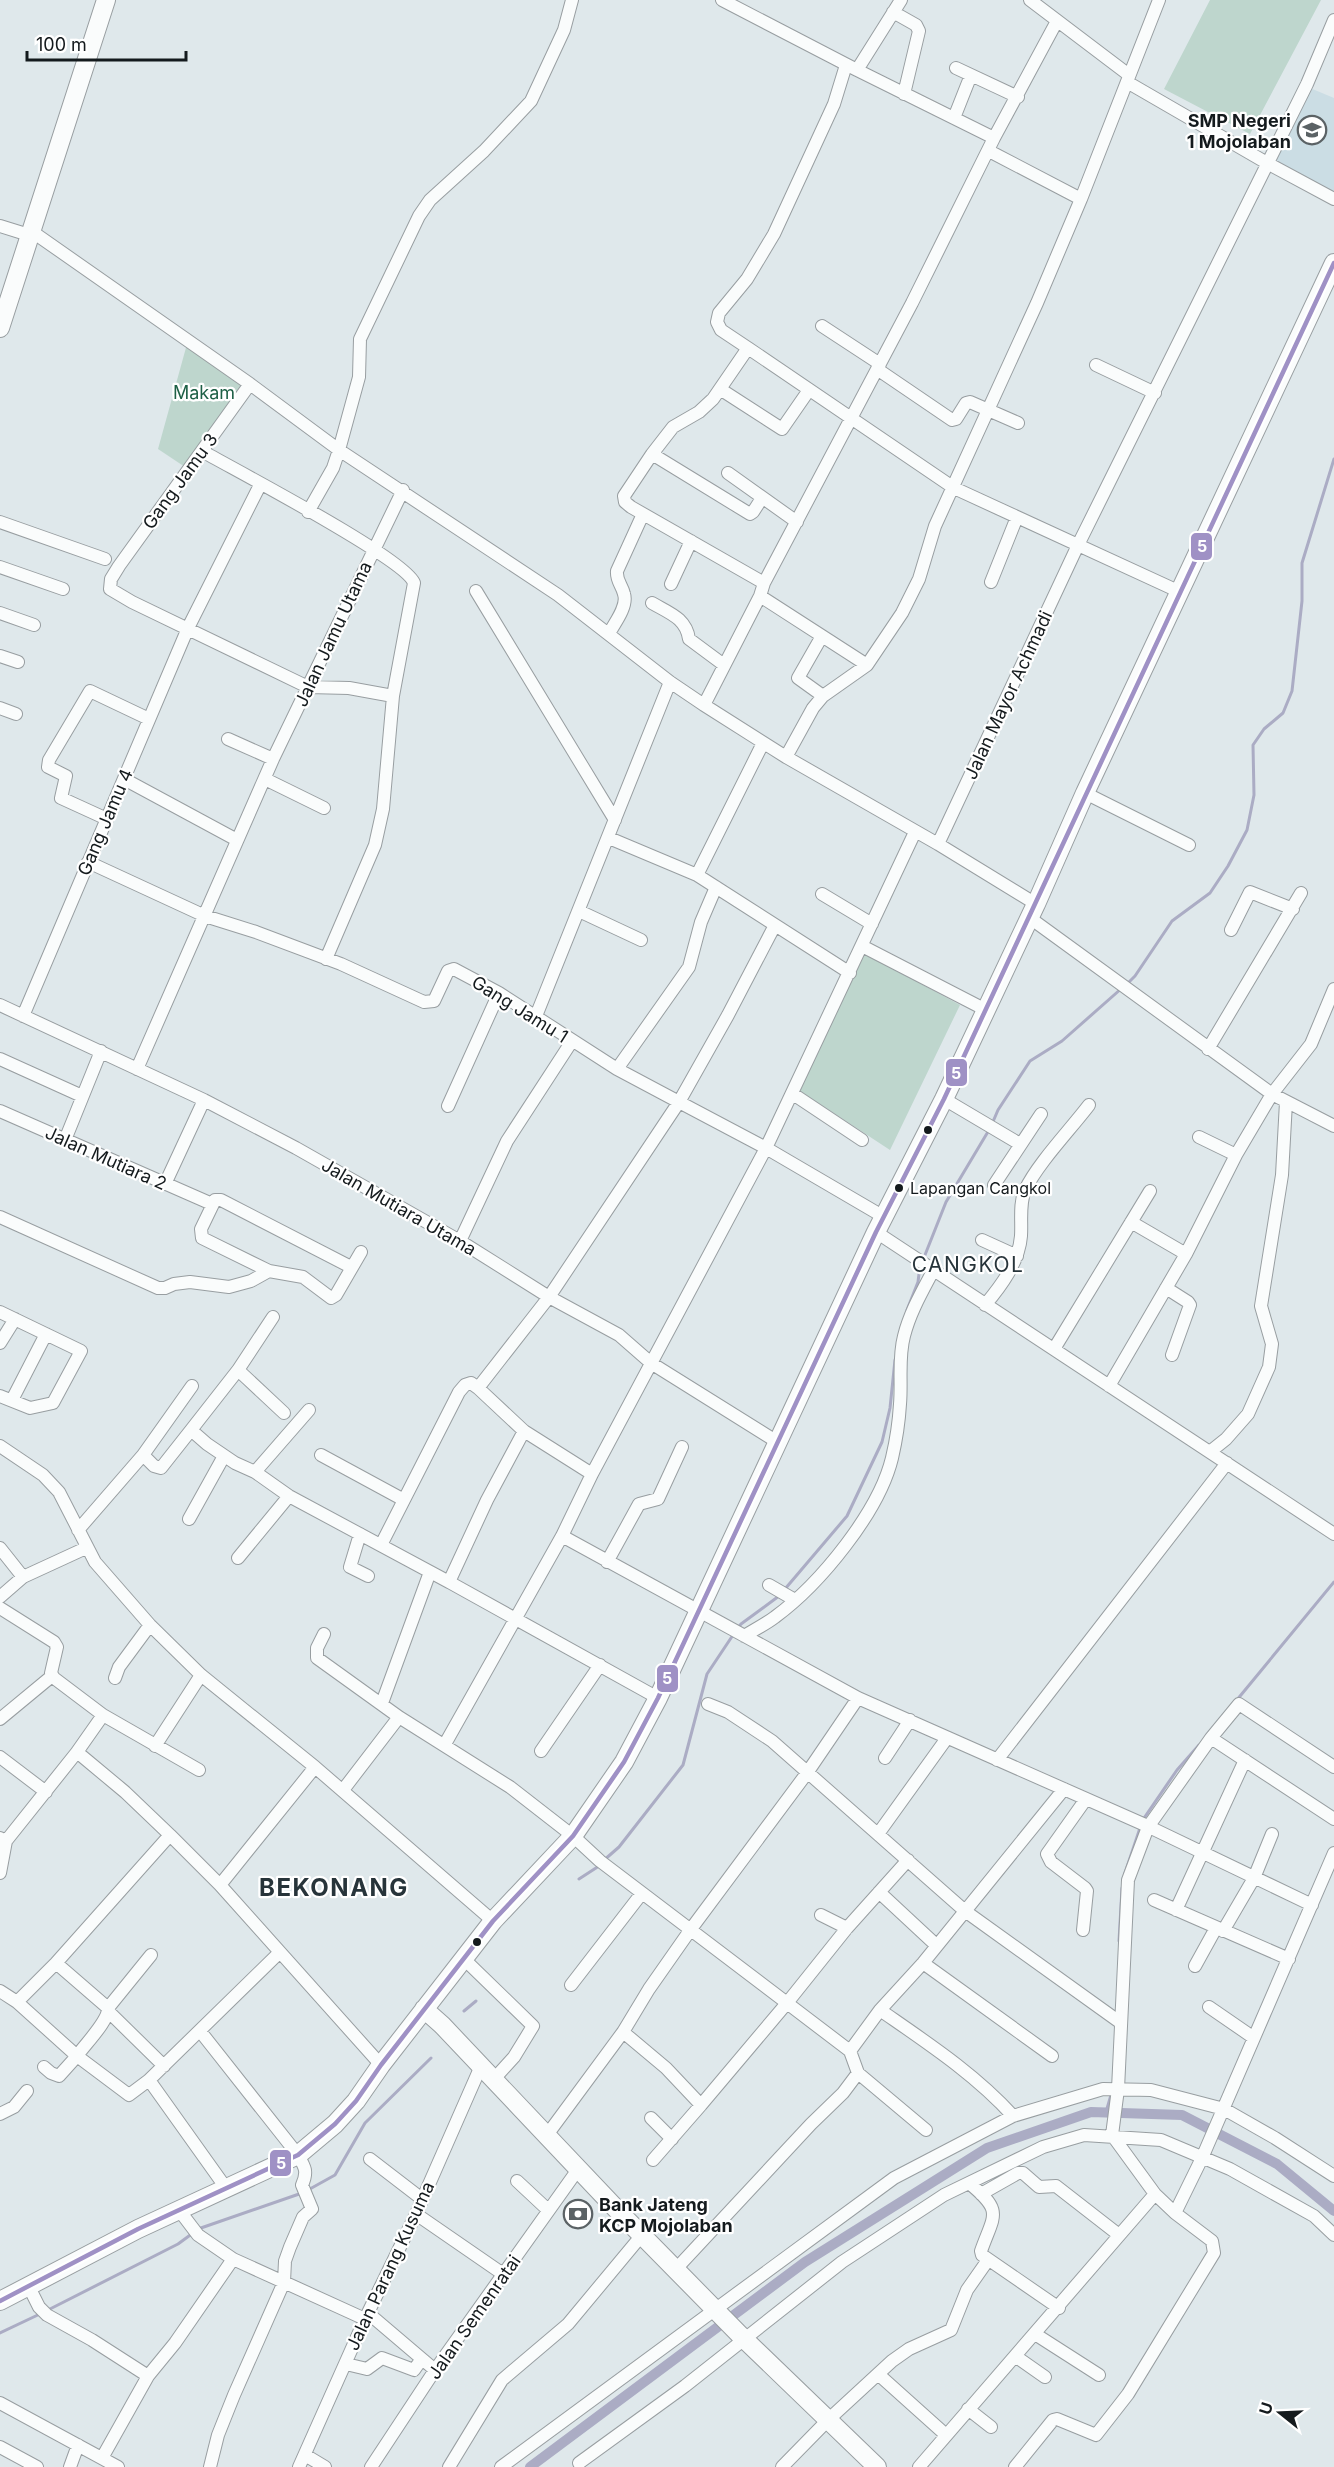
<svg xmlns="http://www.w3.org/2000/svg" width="1334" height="2467" font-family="Inter,sans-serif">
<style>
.built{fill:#cbdde4}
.green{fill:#bed6cd}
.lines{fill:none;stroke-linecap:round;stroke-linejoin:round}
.stream{stroke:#abacc4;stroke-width:3}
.canal{stroke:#abacc4;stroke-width:10}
.street-casing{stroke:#989ea1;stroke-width:14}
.secondary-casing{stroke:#989ea1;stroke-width:20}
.street{stroke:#fafcfc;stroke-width:12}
.secondary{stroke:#fafcfc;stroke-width:18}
.bus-1-casing{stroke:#fff;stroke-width:9}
.bus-1{stroke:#9f91c5;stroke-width:4.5}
.bus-dot{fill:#141a1d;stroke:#fff;stroke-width:2}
.labels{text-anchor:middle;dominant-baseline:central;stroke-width:4.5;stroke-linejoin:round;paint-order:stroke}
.bus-label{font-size:16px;fill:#141a1d;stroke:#fff;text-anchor:start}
.poi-label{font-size:18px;font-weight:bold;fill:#141a1d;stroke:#fff;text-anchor:end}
.park-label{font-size:18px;fill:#1e6046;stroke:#fff}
.street-label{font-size:18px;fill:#141a1d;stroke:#fff}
.quarter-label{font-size:21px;letter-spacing:1.5px;fill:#27343a;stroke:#fff}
.district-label{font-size:24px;font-weight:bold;letter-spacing:1.5px;fill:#27343a;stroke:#fff}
.line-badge{stroke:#fff;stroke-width:2}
.badge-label{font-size:16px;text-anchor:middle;font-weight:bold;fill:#fff}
</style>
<rect width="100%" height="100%" fill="#dfe8eb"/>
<path class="built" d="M1310,88L1334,98V193L1275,162Z"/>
<path class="green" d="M1210,0H1321L1250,134L1164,89Z
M187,344L245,384L185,467L158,449Z
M864,953L960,1005L890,1150L800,1091Z"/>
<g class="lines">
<path class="stream" d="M1127,984L1135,976L1172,921L1210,893L1228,866L1247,830L1254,795L1253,745L1264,729L1283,713L1292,691L1302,601V563L1334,459
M992,1124L998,1110L1030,1061L1062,1041L1122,988
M923,1260L946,1202L989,1130
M907,1310L918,1282L920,1266
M785,1589L847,1516L882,1442L890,1408L895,1360
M737,1629L741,1624L779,1596
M1236,1701L1334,1582
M1142,1821L1177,1770L1199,1745
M603,1861L619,1847L683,1765L707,1674L733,1635
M1125,1873L1140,1828
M579,1879L599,1866
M1119,1941L1122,1888
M464,2011L476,2001
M1106,2112L1111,2095
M308,2190L335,2175L365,2123L431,2058
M198,2229L302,2193
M48,2310L178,2244L193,2233
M0,2333L42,2313"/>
<path class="canal" d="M530,2467L805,2262L987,2148L1091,2112L1182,2115L1277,2164L1334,2211"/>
<g class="street-casing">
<path id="street" d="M722,0L857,70L901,0
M1030,0L1129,75
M893,12L916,25L919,31L904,94
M956,68L1018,97
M857,70L994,138
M1127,82L1267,163L1334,199
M954,118L971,75
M989,151L1081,199
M0,226L29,235H37L250,384L339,450L558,595L670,682L704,705L786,757L938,844L1036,904
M822,326L880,364
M748,348L721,330L717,322L719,313L747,279L774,234L834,104L846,65
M1096,365L1155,393
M877,369L952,420L956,419L966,403L970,402L1018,423
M250,384L119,566L111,579L110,589L132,602L308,687L349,688L393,696
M720,389L782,429L809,390
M202,451C235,470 406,559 414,583L393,696L383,809L375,845L326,959
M652,454L750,514L753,512L762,498
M728,473L797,522
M308,512L333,468L339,450L359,377L360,339L419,216L430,200L484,151L531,101L564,30L572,0
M0,522L105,559
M0,567L63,589
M991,582L1017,517
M764,583L631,507L625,502L624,496L652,454L673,427L699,412L713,399L748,348L954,488L1178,591
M671,584L691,541
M476,591L615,820
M760,596L867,665
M652,603C669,613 686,618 689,639L724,665
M0,613L34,625
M609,633C615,623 628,606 624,594C622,585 616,581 617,571L643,514
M822,636L798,678L823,696
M0,656L18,662
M704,705L760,596L764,583L912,303L994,138L1057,21
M0,708L16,714
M228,739L273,759
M786,757L813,708L823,696L867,665L902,613L919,579L935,526L1037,303L1081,199L1159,0
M124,779L237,840
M265,779L324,808
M1085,793L1189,845
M107,819L61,798L66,776L48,767L49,760L90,691L149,719
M609,838L697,875L850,973
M938,844L1078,545L1307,84L1334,20
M88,862L205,916L256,932L341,964L424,1002L434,1001L448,971L454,969L499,993L617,1069L679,1102L728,1015L774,927
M697,875L763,743
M822,894L872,924
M579,911L641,940
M1030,918L1272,1094L1334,1126
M1231,930L1250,892L1293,909
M862,946L986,1010
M0,1005L204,1100L296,1148L460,1241L549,1297L619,1335L651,1363L779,1443
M23,1016L188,628L260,485
M536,1016L670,682
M1208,1049L1301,893
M0,1059L82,1096
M137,1069L273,759L403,490
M617,1069L689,967L701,922L716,887
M793,1094L862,1140
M944,1099L1020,1144
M448,1106L499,993
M0,1111L212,1204
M1199,1137L1236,1155
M65,1140L101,1051
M165,1184L204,1100
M994,1185L1041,1114
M0,1217L158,1288H165L174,1284L190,1282L229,1287L251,1281L269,1271L303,1277L331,1298L336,1295L361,1252
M1131,1222L1186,1254
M876,1232L1334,1534
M982,1240L1017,1256
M460,1241L507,1141L572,1041
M269,1271L202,1238L201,1229L215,1200H221L351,1267
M1166,1288L1188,1302L1190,1305L1172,1355
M985,1305C1001,1286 1019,1262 1021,1236C1022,1221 1019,1204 1025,1190C1038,1163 1070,1130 1089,1105
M0,1312L81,1351L53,1403L30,1408L0,1396
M273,1317L238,1370L191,1430L207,1444L235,1463L255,1472L289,1496L449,1582
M0,1343L15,1319
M1054,1349L1150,1191
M238,1370L284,1413
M1109,1386L1186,1254L1236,1155L1272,1094L1311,1044L1334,989
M478,1388L549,1297L679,1102L766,1148L884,1217
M12,1400L46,1334
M0,1446L43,1475L59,1492L95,1562L150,1625L201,1675L315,1767L493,1921
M1211,1451L1226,1439L1248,1414L1269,1367L1272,1344L1261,1306L1282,1175L1286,1102
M143,1455L192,1386
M321,1455L404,1500
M255,1472L309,1410
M592,1474L524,1431L487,1500L449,1582L658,1698
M189,1519L224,1456
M78,1530L143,1455L154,1466L161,1468L191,1430
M360,1534L350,1567L368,1576
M562,1536L858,1698L1143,1824L1312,1905
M381,1545L459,1392L465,1385L471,1383L478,1388L524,1431
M0,1548L23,1577
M238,1558L289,1496
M607,1562L639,1504L658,1499L682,1447
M769,1585L795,1600
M0,1597L23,1577L86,1548
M0,1608L54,1642L57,1647L51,1673L54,1678L103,1715L199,1770
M324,1634L317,1648V1658L399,1717L510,1787L573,1836L600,1861L787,2003L847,1928L908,1860
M744,1636C754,1630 766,1624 775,1617C820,1584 879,1512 892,1458C896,1441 899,1421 900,1404C902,1381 898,1358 904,1336C910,1312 923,1290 934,1269
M115,1678L119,1667L150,1625
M382,1703L430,1572
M708,1704L728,1712L772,1741L965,1911L1121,2023
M0,1719L52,1676
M1211,1738L1334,1819
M445,1744L562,1536L592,1474L766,1148L915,832
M155,1746L201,1675
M541,1751L600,1665
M77,1752L103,1715
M0,1757L46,1792
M885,1758L910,1720
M997,1760L1227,1463
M343,1790L399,1717
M878,1834L947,1738
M170,1835L220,1885L315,1767
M0,1838L6,1841L77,1752L125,1792L170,1835L56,1963L17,2002
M0,1873L6,1841
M220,1885L381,2065
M879,1892L936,1945
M1154,1900L1289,1959
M1176,1910L1245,1760
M821,1915L847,1928
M1083,1930L1087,1891L1085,1888L1051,1862L1047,1854L1086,1799
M1223,1931L1254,1878L1272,1834
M464,1959L533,2026L514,2057L494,2079
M56,1963L108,2008C109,2021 85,2044 77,2056L129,2095L149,2080L279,1953
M923,1963L1052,2056
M1195,1966L1216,1928
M571,1985L642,1893
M0,1991L17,2002L77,2056L59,2076L51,2073L44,2067
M1209,2007L1254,2038
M108,2008L151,1955
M880,2010C926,2042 975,2074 1013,2116
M109,2012L164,2066
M200,2031L298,2155C305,2167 308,2172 302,2185L312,2209L303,2217L290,2247L285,2261L284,2282L234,2395L218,2435L210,2467
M623,2032L666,2068L701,2105L787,2003L850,2051L858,2073L843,2093L811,2124L676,2269
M850,2051L880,2010L923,1963L1064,1789
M858,2073L926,2130
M149,2080L226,2188
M0,2114L14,2107L27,2091
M651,2118L672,2139
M547,2135L623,2032L649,1989L691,1929L807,1773L858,1698
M370,2159L422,2199
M653,2160L701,2105
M517,2181L548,2210
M969,2183C1004,2212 994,2214 981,2251L982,2255L1059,2308
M981,2194L1018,2173H1023L1039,2187L1056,2186L1119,2235
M1155,2194L1112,2135L1118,2089L1128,1880L1148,1827L1211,1738L1239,1704L1334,1767
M179,2210L198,2235L233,2259L365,2319
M416,2214L503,2274
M28,2285L39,2307L47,2315L92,2340L148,2376
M368,2313L435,2370
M1035,2334L1099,2375
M1015,2356L1045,2377
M346,2364L367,2369L382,2358L414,2370L421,2360
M878,2374L946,2435
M0,2403L118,2467
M968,2409L991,2427
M0,2447L37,2467
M305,2455L325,2467
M102,2458L148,2376L175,2343L233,2259
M579,2463L685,2386L842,2262L944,2195L1043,2147L1084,2135L1161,2140L1230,2169L1314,2216L1334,2235
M70,2467L78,2445
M299,2467L365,2319L416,2214L481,2066
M371,2467L435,2370L579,2168
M449,2467L502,2380L568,2324L642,2235
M501,2467L894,2178L1013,2116L1103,2089L1151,2090L1224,2109L1275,2138L1334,2176
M782,2467L828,2420L892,2361L909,2349L951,2330L967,2290L988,2260
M919,2467L1155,2194L1175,2213L1202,2158L1334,1853
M1015,2467L1053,2420L1057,2419L1096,2435L1128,2394L1214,2253L1212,2241L1175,2213"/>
</g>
<g class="secondary-casing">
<path id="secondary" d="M0,328L106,0
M424,2009L442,2025L622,2215L740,2335L877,2467
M0,2301L138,2229L298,2155L335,2124L356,2101L381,2065L493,1921L573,1836L624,1762L658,1698L876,1232L944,1099L1036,904L1085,793L1334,263"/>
</g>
<use href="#street" class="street"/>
<use href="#secondary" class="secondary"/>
<g class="bus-1-casing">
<path id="bus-1" d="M0,2301L138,2229L298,2155L335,2124L356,2101L381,2065L493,1921L573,1836L624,1762L658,1698L876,1232L944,1099L1334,263"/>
</g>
<use href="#bus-1" class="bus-1"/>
</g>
<defs>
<g id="school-ring" transform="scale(1.5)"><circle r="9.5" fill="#fff" stroke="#5b6265" stroke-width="1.5"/><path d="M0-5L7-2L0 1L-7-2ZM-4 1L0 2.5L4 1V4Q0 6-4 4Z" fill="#5b6265"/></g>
<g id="bank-ring" transform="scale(1.5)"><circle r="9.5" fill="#fff" stroke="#5b6265" stroke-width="1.5"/><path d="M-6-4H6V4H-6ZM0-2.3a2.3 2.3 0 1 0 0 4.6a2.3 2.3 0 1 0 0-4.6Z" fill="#5b6265"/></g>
</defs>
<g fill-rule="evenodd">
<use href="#school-ring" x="1312" y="130"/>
<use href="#bank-ring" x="578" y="2214"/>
</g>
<g class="bus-dot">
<circle cx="928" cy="1130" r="5"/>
<circle cx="899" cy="1188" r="5"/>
<circle cx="477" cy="1942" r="5"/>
</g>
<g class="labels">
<g class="bus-label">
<text x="910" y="1188">Lapangan Cangkol</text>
</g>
<g class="poi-label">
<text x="1291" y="120">SMP Negeri<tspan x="1291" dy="21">1 Mojolaban</tspan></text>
<text x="599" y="2204" text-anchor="start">Bank Jateng<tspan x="599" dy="21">KCP Mojolaban</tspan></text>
</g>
<g class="park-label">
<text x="204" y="392">Makam</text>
</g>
<g class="street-label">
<text transform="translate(180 481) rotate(-54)">Gang Jamu 3</text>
<text transform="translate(333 634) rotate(-65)">Jalan Jamu Utama</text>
<text transform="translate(1008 695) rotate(-65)">Jalan Mayor Achmadi</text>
<text transform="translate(105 822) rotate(-67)">Gang Jamu 4</text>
<text transform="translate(520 1009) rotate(32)">Gang Jamu 1</text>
<text transform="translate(106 1158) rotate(24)">Jalan Mutiara 2</text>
<text transform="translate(399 1207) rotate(30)">Jalan Mutiara Utama</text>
<text transform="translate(390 2266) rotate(-65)">Jalan Parang Kusuma</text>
<text transform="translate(474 2317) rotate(-55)">Jalan Semenratai</text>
</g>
<g class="quarter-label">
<text x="968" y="1264">CANGKOL</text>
</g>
<g class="district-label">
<text x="334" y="1887">BEKONANG</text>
</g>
</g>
<g class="line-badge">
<rect x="1190" y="532" width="23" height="29" rx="6" fill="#9f91c5"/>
<rect x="945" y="1058" width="23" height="29" rx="6" fill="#9f91c5"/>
<rect x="656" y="1664" width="23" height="29" rx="6" fill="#9f91c5"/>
<rect x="269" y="2149" width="23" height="28" rx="6" fill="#9f91c5"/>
</g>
<g class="badge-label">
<text x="1202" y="552">5</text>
<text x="956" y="1079">5</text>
<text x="667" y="1684">5</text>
<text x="281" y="2169">5</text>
</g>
<g transform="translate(1280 2413) rotate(288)" stroke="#ffffff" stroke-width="4.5" paint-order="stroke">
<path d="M0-4.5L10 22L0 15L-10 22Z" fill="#141a1d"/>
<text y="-9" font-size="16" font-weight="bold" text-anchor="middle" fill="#141a1d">U</text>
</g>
<path d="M27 51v9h159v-9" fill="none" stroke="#141a1d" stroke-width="3"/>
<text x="36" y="51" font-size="18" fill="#141a1d" stroke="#ffffff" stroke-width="4.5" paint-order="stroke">100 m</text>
</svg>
